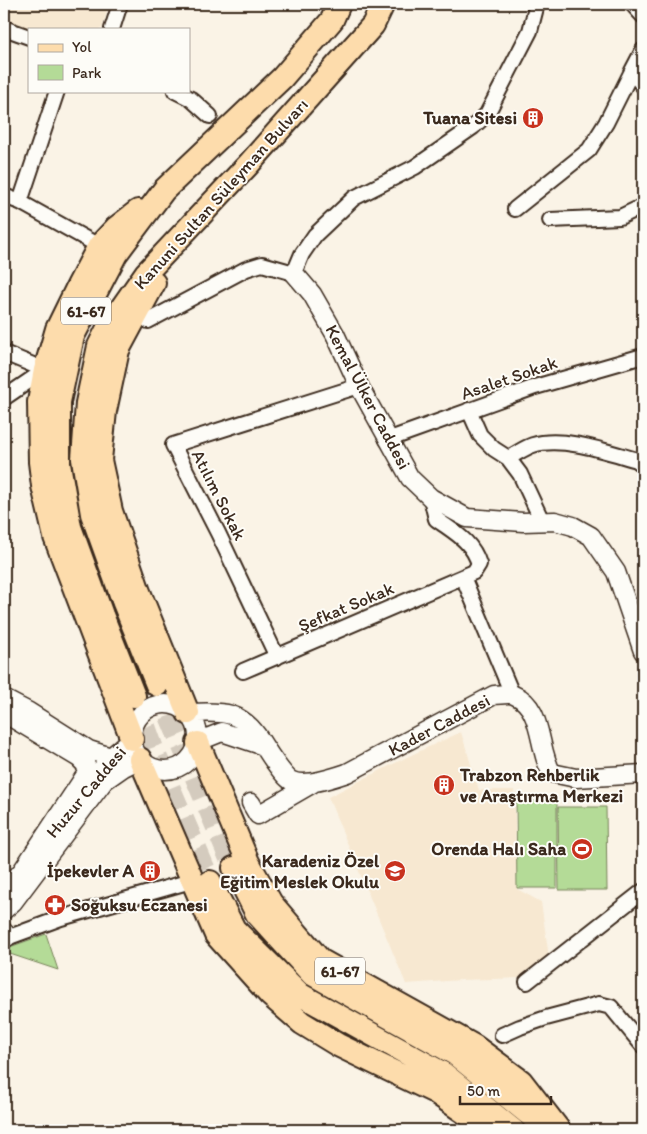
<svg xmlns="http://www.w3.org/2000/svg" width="647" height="1134" font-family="Itim,sans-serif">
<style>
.built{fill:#f7e8d1}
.green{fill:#b4db97;stroke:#78825a}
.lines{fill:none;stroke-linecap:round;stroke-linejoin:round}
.primary-tunnel{stroke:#d4cbbe;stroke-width:22;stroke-dasharray:22 11;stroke-linecap:butt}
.minor-casing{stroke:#3b2a1e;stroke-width:18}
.tertiary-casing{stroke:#3b2a1e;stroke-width:21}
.primary-casing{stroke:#3b2a1e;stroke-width:26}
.minor{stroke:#fdfcf7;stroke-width:14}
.tertiary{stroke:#fdfcf7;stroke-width:18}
.primary{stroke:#fddcac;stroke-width:22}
.labels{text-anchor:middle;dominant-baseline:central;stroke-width:4;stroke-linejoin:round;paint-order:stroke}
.shield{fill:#fdfcf7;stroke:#75695f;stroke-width:1}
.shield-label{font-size:16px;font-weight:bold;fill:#3b2a1e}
.poi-label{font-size:18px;font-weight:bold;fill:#3b2a1e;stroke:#fdfcf7;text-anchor:end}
.street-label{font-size:18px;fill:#3b2a1e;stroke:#fdfcf7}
</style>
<rect width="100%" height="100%" fill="#faf3e6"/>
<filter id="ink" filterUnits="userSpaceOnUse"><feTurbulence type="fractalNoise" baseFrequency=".02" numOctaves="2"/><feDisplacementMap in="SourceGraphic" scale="10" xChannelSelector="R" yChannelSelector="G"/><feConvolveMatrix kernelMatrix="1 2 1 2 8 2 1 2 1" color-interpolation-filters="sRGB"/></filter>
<g filter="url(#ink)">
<path class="built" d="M4,4H109L102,29H31L7,20L4,11Z
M461,732L479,790H514L517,889L541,902L549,957L520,978L461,980L406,984L328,797L407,757Z"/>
<path class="green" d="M516,801H557V888H517Z
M558,807H606L607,890H559Z
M46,934L58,970L4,952V949Z"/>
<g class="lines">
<path class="primary-tunnel" d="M157,685L234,868
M134,696L153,749L210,882"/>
<g class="minor-casing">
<path id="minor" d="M632,4L643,16
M4,28L29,37
M112,29L120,4
M643,50L632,71L643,86
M175,91L191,99L210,116
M4,196L20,202L99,246
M20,202L57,91
M515,209L589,150L606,123L632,71
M550,220L620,217L643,206
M148,321L246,269L262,264L294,273L302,254L315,235L354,198L415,167L473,127L487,114L530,31L537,4
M4,353L45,370
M4,398L45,370
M469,410L480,435L494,449L508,458L520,474L542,521
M387,440L535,387L643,356
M508,458C516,454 524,448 533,445C563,436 608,452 637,460L643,465
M463,577L512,694
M277,657L218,533L173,445L359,386
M243,671L474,572L479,564C472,541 455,533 436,519L431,498
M4,939L61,918L184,883
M527,982L643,891
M502,1035L520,1027L546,1018L599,1004L611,1007L643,1046"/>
</g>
<g class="tertiary-casing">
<path id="tertiary" d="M294,273L312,294L335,334L359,386L410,478L431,498L467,518L523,522L555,521L573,526L591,536L616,572L643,651
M4,699L29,712L89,750L111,757
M132 737a33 33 0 1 1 66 0a33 33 0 1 1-66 0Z
M4,713L79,758L86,765L87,773L22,871
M188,713C202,713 217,711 231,715C247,720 256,733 264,746C269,754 283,775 290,780C304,788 332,778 347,773L494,695C500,695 509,693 514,695C544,707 537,750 552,773L576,778L643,774
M198,743L207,738L222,732L264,746
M92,782L111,757L132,739
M251,803L258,815L315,782
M4,892L21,872
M4,910L13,902L104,781L124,767L140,759
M4,932L7,937"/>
</g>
<g class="primary-casing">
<path id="primary" d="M154,283L118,350L105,411L100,460L111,511L139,592L188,713
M157,685L124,603L92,514L83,459L87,403L99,346L109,326L146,273L247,166L373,25L383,4
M134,696L102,615L70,527L59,464V402L73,336L116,254L164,190L282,78L332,20L339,4
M132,739L55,537L43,486L40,462L39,402L45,370L57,329L79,284L99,246L116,228L138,211
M198,743L248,862L271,903L320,960L474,1046L521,1081L559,1130
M140,759L216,935L270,995L302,1023L338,1045L435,1092L490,1130
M234,868L257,914L312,974L455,1054L546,1128
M210,882L234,929L301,995L444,1074L513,1130"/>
</g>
<use href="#minor" class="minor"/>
<use href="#tertiary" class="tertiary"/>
<use href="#primary" class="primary"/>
</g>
</g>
<defs>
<g id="building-disc" transform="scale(1.125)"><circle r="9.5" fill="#c8321e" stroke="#fdfcf7"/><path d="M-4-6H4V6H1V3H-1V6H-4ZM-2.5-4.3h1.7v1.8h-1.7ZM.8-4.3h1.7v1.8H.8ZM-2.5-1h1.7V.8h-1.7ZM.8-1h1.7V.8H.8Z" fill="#fff"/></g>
<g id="stadium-disc" transform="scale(1.125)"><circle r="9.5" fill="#c8321e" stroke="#fdfcf7"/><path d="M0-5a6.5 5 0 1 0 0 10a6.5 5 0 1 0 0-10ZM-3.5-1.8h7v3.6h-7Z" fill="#fff"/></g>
<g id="school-disc" transform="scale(1.125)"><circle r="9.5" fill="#c8321e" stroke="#fdfcf7"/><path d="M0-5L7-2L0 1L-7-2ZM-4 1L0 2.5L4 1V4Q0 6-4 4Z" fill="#fff"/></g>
<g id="pharmacy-disc" transform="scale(1.125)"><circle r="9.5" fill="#c8321e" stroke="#fdfcf7"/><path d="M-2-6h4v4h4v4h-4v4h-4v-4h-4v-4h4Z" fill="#fff"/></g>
</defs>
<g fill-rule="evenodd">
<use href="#building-disc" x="533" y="118"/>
<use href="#building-disc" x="444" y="785"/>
<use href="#stadium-disc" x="582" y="849"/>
<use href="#building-disc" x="150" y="871"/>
<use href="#school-disc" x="395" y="871"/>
<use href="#pharmacy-disc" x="55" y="905"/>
</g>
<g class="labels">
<g class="shield">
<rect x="61" y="297.5" width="50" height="27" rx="4"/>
<rect x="315" y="957.5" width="50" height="27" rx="4"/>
</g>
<g class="shield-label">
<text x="86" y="311">61-67</text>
<text x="340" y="971">61-67</text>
</g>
<g class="poi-label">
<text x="517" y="118">Tuana Sitesi</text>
<text x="460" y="775" text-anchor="start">Trabzon Rehberlik<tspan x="460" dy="21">ve Araştırma Merkezi</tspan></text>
<text x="566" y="849">Orenda Halı Saha</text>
<text x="379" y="861">Karadeniz Özel<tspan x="379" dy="21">Eğitim Meslek Okulu</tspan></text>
<text x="134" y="871">İpekevler A</text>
<text x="71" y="905" text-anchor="start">Soğuksu Eczanesi</text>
</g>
<g class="street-label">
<text transform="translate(221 194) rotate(-48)">Kanuni Sultan Süleyman Bulvarı</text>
<text transform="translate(509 378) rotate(-19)">Asalet Sokak</text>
<text transform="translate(368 397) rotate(62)">Kemal Ülker Caddesi</text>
<text transform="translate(219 495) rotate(63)">Atılım Sokak</text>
<text transform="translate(346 607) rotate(-23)">Şefkat Sokak</text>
<text transform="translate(439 725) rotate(-28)">Kader Caddesi</text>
<text transform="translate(86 792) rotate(-50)">Huzur Caddesi</text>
</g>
</g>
<rect width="647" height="1134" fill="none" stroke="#fdfcf7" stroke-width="20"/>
<rect x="10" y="10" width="627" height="1114" fill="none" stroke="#3b2a1e" stroke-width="2" filter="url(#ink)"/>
<rect x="28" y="28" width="162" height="65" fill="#fdfcf7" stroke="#afa8a0"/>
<rect x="38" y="44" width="25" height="8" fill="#fddcac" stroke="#afa8a0"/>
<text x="72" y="52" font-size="15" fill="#3b2a1e">Yol</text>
<rect x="38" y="65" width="25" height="15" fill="#b4db97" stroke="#afa8a0"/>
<text x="72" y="78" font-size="15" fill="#3b2a1e">Park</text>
<path d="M460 1096v8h91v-8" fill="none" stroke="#3b2a1e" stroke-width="2.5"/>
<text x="467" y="1096" font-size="15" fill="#3b2a1e" stroke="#fdfcf7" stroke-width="4" paint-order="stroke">50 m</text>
</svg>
